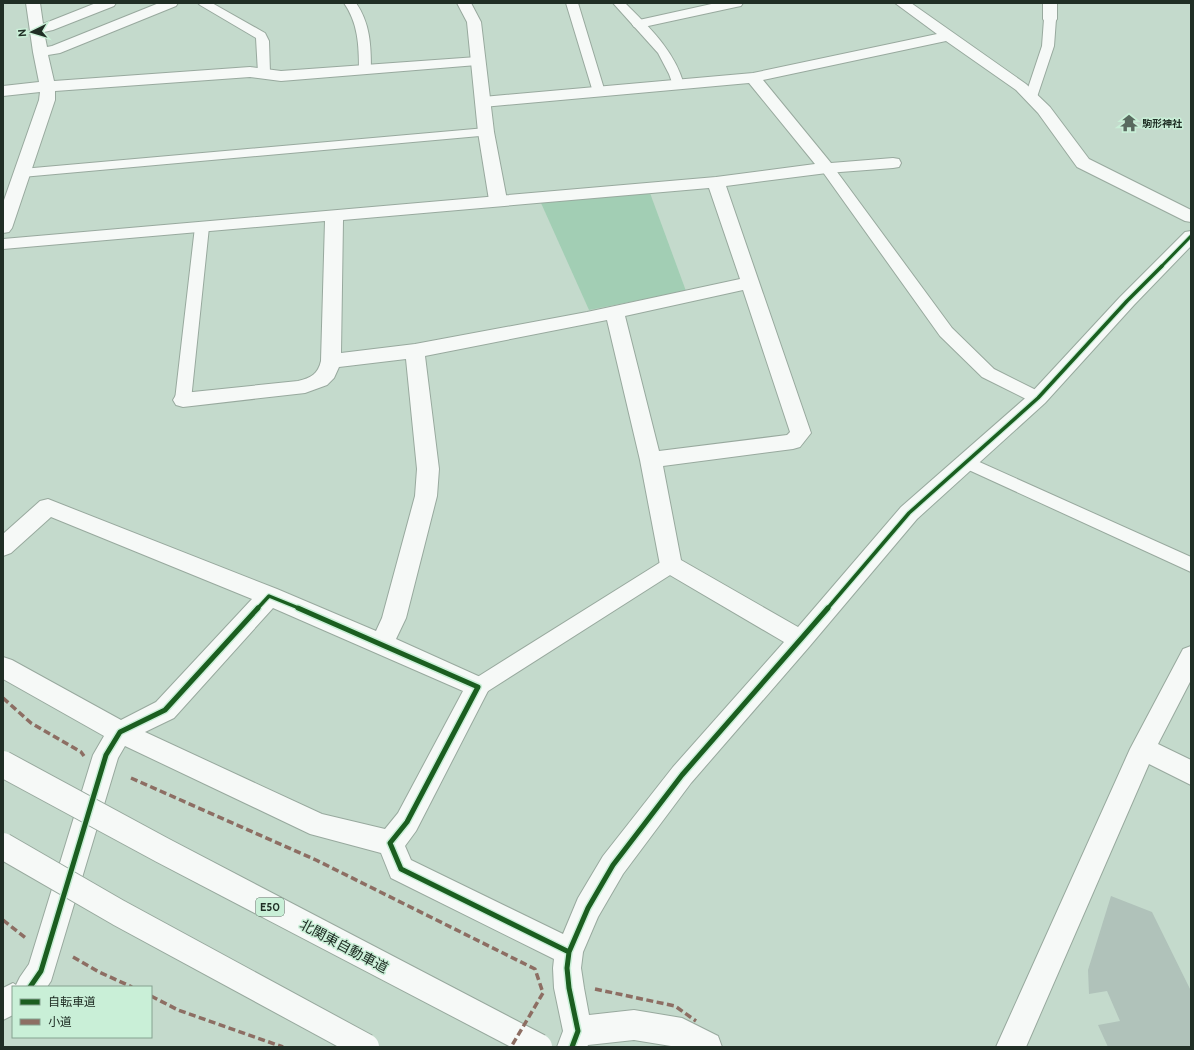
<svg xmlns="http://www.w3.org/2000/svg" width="1194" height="1050" font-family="Cabin,'Noto Sans JP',sans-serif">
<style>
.green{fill:#a2ceb4}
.building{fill:#b0c2ba}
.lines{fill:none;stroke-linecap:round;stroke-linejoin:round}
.lane-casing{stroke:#98a99e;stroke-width:2}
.street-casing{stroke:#98a99e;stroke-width:2}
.secondary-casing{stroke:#98a99e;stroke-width:2}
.lane{fill:#f6f9f7;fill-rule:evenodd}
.street{fill:#f6f9f7;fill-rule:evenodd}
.secondary{fill:#f6f9f7;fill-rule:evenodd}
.highway-bridge-casing{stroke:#98a99e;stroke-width:28;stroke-linecap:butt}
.highway-bridge{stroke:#f6f9f7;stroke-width:26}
.quiet{stroke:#8d6e63;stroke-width:3.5;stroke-dasharray:7 3.5;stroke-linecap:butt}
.cycleway-far2-casing{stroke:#c9efd7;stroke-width:5}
.cycleway-far1-casing{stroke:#c9efd7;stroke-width:6}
.cycleway-casing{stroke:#c9efd7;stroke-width:8}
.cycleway-far2{stroke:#1b5e20;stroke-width:3}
.cycleway-far1{stroke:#1b5e20;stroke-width:3.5}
.cycleway{stroke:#1b5e20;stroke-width:5}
.labels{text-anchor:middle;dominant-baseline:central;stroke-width:3;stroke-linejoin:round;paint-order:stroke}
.far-poi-label{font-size:10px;font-weight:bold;fill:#202e25;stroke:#c9efd7;text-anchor:start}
.shield{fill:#c9efd7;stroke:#53685a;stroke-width:1}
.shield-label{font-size:11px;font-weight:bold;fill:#202e25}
.near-street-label{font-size:14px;fill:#202e25;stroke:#c9efd7}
</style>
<rect width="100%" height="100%" fill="#c4dacc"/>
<path class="green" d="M650,193L686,291L589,310L541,203Z"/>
<path class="building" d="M1111,896L1152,912L1191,991V1047H1108L1098,1025L1120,1021L1107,991L1089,994L1088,970Z"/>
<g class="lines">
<g class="lane-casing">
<path id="lane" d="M198,3H212L265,33L269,41L270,73L268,76H260L258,73L256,38L200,5Z
M344,3H356C370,23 371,45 371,69L369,72H361L359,69C359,45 358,23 344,3Z
M566,3H578L605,92L603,95H595L593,92Z
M613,3H625C649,27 675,51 684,85L682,88H674L669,74L658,53Z
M1050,15L1054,17L1056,19L1054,46L1037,97L1035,100H1027L1025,97L1042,46L1044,19L1046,17Z
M486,128L491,129L493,132L491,135L22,177L17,176L15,173L17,170L22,169Z
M827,164L832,165L952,328L994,369L1044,394L1046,398L1044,402L1038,404L1032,402L982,377L940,336L820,168L822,165Z
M202,223L207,224L209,227L191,400L189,404L183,406L177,404L175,400L195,227L197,224Z
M966,456L1191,557V572L960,466L957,462L960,458Z
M671,558L678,560L680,565L678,570L485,693L478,696L471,693L468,687L471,681L664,560Z"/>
</g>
<g class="street-casing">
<path id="street" d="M26,3H40L43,24L96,3H116L114,6L53,30L44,32L47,47L52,46L159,3H178L176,6L60,53L48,55L54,81L250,67L281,71L477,57L482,58L484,61L482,64L477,65L281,81L250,77L55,91V100L12,228L9,232L3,233V203L39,100L40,92L3,96V86L39,82L33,52Z
M716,3H743L741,6L736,7L639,28L634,27L632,24L634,21L639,20Z
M895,3H911L1026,84L1050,107L1089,159L1191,210V222L1185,221L1077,167L1038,113L1016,90L946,41L763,80L831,163L893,158L899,159L901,163L899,167L893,168L827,173L726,186L811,433L800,447L793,449L663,466L681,560L798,627L901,507L1031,393L1120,297L1185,232L1191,231V246L1134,305L1045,403L917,519L809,647L691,783L623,874L598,917L583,952L581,968L584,988L589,1015L634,1010L682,1018L718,1036L722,1047H677L634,1040L588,1045L587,1047H557L563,1031L554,988L553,968L554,959L391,878L381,853L310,834L125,746L118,758L51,981L47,987H13V1015L3,1020V988L13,983L16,985L20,977L29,964L93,755L104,736L3,679V657L12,660L121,720L156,702L252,599L51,517L11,553L3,556V534L40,501L48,499L277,589L376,631L382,618L415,496L417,469L406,359L339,367L334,378L327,385L305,393L183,407L176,405L173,400L176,395L183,393L298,381C311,378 318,374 321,361L325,221L3,249V239L716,177L815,164L749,83L483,107L477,105L475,102L477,99L483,97L753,73L937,34ZM709,188L740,279L587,312L415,344L341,353L343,220ZM743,290L790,432L787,435L659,451L625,316ZM607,320L640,460L660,565L663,571L784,642L673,767L603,856L578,898L563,934L411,860L405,846L416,831L490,687L487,680L396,639L406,618L437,496L439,469L425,356ZM273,608L463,691L398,813L385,829L322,814L145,732L174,718Z
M1043,3H1057V19L1055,22L1050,23L1045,22L1043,19Z
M1191,646V680L1158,744L1191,760V785L1149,764L1026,1047H996L1130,749L1183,649Z"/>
</g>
<g class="secondary-casing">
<path id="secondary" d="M457,3H471L481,22L494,132L507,200L504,204L498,205L492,204L489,200L478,132L467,22Z"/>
</g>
<use href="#lane" class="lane"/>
<use href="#street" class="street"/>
<use href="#secondary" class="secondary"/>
<g class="highway-bridge-casing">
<path id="highway-bridge" d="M3,764L162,850L539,1047
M3,846L119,913L366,1047"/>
</g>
<use href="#highway-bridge" class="highway-bridge"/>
<path class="quiet" d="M3,698L31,723L81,752L84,756
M131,778L316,860L535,969L543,993L511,1047
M3,920L27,939
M73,957L99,972L132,987
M595,989L675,1006L696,1021
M151,996L178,1010L283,1047"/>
<g class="cycleway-far2-casing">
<path id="cycleway-far2" d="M1161,267L1191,236"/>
</g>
<g class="cycleway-far1-casing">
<path id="cycleway-far1" d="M257,609L269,596L301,609
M827,609L909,513L1038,398L1127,301L1162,266"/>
</g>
<g class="cycleway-casing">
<path id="cycleway" d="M298,608L478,687L407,822L390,843L401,869L569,952
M30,987L41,971L106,755L120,732L165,710L258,608
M572,1047L578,1031L569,988L567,968L569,952L588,908L613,865L682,775L828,608"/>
</g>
<use href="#cycleway-far2" class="cycleway-far2"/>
<use href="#cycleway-far1" class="cycleway-far1"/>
<use href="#cycleway" class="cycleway"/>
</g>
<defs>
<g id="temple-bare" transform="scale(1.38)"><path d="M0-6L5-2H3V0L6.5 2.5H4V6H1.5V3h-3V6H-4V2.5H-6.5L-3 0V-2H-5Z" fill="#596a5f" stroke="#c9efd7" stroke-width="2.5" paint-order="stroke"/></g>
</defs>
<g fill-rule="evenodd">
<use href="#temple-bare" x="1129" y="123"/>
</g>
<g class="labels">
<g class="far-poi-label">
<text x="1142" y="123">駒形神社</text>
</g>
<rect class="shield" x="256" y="898" width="28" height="18" rx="3"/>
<g class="shield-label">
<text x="270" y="907">E50</text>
</g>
<g class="near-street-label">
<text transform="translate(344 946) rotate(28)">北関東自動車道</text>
</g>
</g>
<rect width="1194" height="1050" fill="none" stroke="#202e25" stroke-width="8"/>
<rect x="12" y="986" width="140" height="52" fill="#c9efd7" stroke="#85a290"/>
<rect x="20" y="999" width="20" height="6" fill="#1b5e20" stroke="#85a290"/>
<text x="48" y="1006" font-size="12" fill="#202e25">自転車道</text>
<rect x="20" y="1019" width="20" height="6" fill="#8d6e63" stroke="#85a290"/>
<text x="48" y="1026" font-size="12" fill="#202e25">小道</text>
<g transform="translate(32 32) rotate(265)" stroke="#c9efd7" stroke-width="3" paint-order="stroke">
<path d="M0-3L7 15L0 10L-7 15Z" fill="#202e25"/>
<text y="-6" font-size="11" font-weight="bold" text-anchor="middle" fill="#202e25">N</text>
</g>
</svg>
